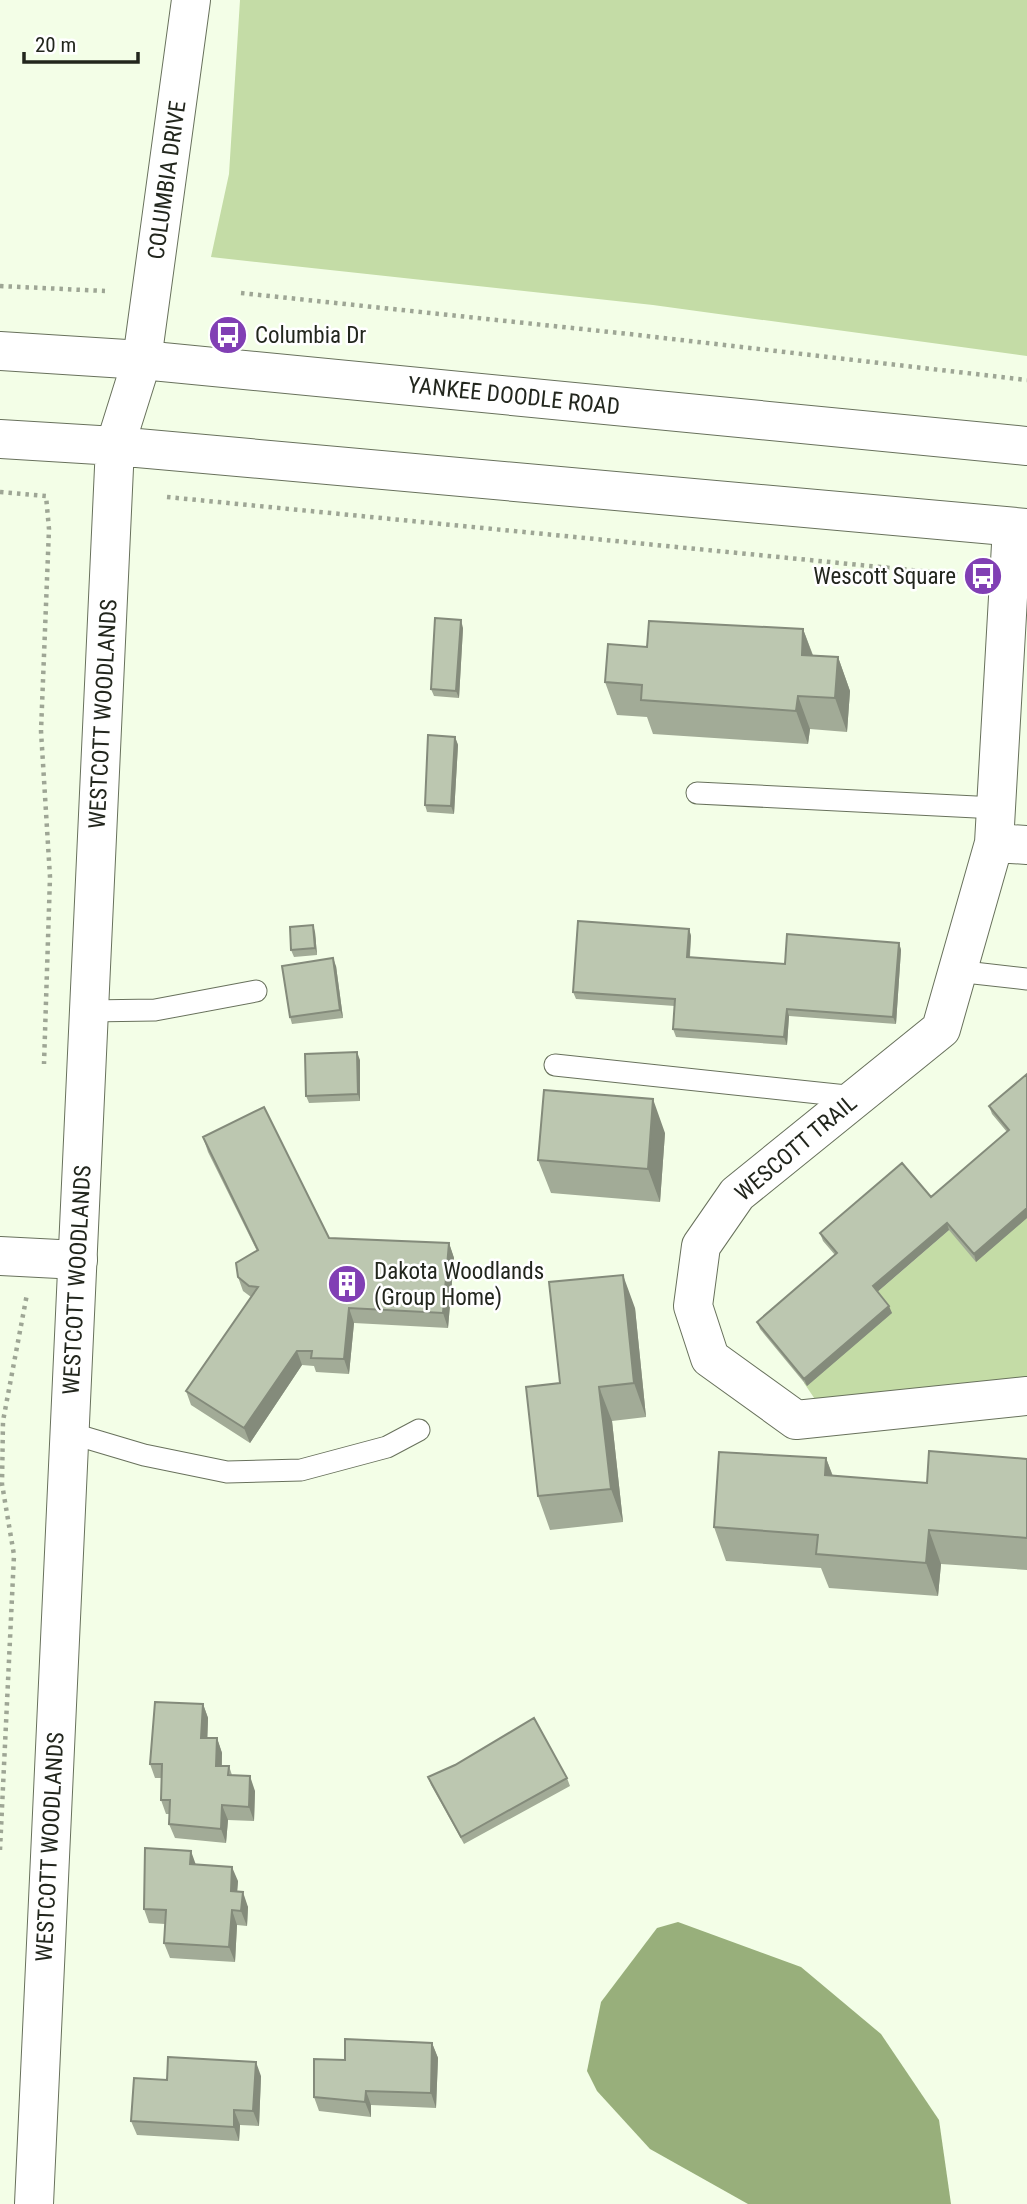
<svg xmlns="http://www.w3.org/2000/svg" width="1027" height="2204" font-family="'Roboto Condensed',sans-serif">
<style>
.green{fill:#c4dca6}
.water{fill:#98af7b}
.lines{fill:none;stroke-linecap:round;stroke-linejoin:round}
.lane-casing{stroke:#68715c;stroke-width:23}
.street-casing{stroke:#68715c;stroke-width:40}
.secondary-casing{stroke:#68715c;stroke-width:40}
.path{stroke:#9ea695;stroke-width:4.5;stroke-dasharray:3.5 5;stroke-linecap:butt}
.lane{stroke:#fff;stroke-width:21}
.street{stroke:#fff;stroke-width:38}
.secondary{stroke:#fff;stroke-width:38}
.wall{fill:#a2ab97}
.shaded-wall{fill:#848b7b}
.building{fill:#bcc7b0;stroke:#848b7b;stroke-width:2}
.labels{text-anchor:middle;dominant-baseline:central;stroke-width:5;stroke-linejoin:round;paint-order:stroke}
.street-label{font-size:23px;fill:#22261d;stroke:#fff}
.poi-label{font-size:23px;fill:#22261d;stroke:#fff;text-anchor:start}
</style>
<rect width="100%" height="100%" fill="#f3fee7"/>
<path class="green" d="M240,0H1027V356L653,305L211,257L229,174Z
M1027,1218V1396L827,1417L804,1383L875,1294L949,1230Z"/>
<path class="water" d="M678,1922L801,1967L881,2034L939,2120L951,2204H748L650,2149L597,2091L587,2071L601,2002L657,1928Z"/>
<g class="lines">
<g class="lane-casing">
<path id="lane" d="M697,793L996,808
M956,971L1027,979
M89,1011L155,1010L256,991
M555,1065L856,1097
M70,1433L144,1455L227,1472L301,1470L387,1447L419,1430"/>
</g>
<g class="street-casing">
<path id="street" d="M142,360L191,0
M1012,527L994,843L941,1029L737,1194L701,1246L693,1306L710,1358L796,1420L1027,1396
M994,843L1027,845
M0,1256L78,1260"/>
</g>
<g class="secondary-casing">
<path id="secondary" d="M0,351L142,360L1027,446
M0,439L115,446L1027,528
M34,2204L115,446L142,360"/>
</g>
<path class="path" d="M0,286L105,291
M241,293L629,334L1027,380
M0,492L46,496L49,529L41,731L50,877L44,1064
M167,497L962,575
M0,1850L14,1555L2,1484L3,1421L27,1294"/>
<use href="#lane" class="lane"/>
<use href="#street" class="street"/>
<use href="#secondary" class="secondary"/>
</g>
<path class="wall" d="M463,628L459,698L434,696L431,689Z
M803,629L813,655L838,657L850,691L847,732L810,729L808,744L653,734L647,717L617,715L605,682L647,647Z
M455,737L458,745L454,814L427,812L425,805Z
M689,929L691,936L690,957L785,964L899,943L901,950L896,1024L789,1016L787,1045L676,1037L673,1029L675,1006L576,999L573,992Z
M315,932L317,955L294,957L291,950Z
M336,966L343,1018L292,1024L290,1017Z
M360,1060V1101L309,1103L306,1096Z
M1027,1074V1218L976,1262L949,1230L877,1292L892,1313L807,1386L760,1329L757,1322L835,1255L823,1241L820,1233L931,1197L1007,1132L992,1114L989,1106Z
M665,1133L660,1202L551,1193L538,1160Z
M203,1137L329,1238L449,1243L454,1258L448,1328L354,1323L349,1374L316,1372L314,1366L302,1365L250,1443L191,1405L186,1391L251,1297L243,1291L238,1277L257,1251L208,1152Z
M635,1308L646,1417L612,1421L623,1522L550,1530L538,1496L560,1383Z
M826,1458L833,1476L927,1483L1027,1459V1570L941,1564L938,1596L829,1588L821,1568L726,1561L714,1527Z
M203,1704L208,1718L207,1738H217L222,1753V1766H229L232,1775L255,1791L254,1821L228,1820L226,1843L175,1838L169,1824L170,1814H166L161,1800L162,1778H155L150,1764Z
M428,1777L567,1778L570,1786L464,1844L431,1785Z
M196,1865L238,1881L237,1892L248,1907L247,1926L237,1925L235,1962L170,1958L164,1943L165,1924L149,1923L144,1909Z
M432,2043L438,2058L436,2108L371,2105V2117L319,2111L314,2097L345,2060Z
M261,2076L259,2126L240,2125L239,2141L137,2135L131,2121L167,2080Z"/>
<path class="shaded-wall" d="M461,620L463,628L459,698L456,691Z
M803,629L815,662L802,655Z
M838,657L850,691L847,732L835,698Z
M798,696L810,729L808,744L796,711Z
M455,737L458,745L454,814L451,806Z
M313,925L315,932L317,955L315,948Z
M689,929L691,936L689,964L687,957Z
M899,943L901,950L896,1024L893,1017Z
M333,958L336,966L343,1018L340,1010Z
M787,1009L789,1016L787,1045L784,1037Z
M357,1052L360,1060V1101L358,1094Z
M653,1099L665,1133L660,1202L648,1169Z
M1027,1208V1218L976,1262L974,1254Z
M947,1223L949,1230L875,1294L873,1286Z
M449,1243L454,1258L448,1328L443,1313Z
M623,1275L635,1308L646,1417L634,1383Z
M889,1306L892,1313L807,1386L804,1379Z
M349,1308L354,1323L349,1374L344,1359Z
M297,1351L302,1365L250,1443L244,1428Z
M599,1387L612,1421L623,1522L611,1489Z
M826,1458L838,1491L825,1475Z
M929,1530L941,1564L938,1596L926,1563Z
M203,1704L208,1718L207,1752L201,1738Z
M217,1738L222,1753L221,1780L216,1766Z
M250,1776L255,1791L254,1821L249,1807Z
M222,1805L228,1820L226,1843L221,1829Z
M191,1851L196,1865L190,1864Z
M232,1867L238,1881L236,1906L231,1891Z
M243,1892L248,1907L247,1926L241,1911Z
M232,1910L237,1925L235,1962L229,1947Z
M432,2043L438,2058L436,2108L431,2093Z
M256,2062L261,2076L259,2126L253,2111Z
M366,2091L371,2105V2117L365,2102Z
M234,2110L240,2125L239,2141L234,2127Z"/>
<path class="building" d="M435,618L461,620L456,691L431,689Z
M649,621L803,629L802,655L838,657L835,698L798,696L796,711L641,700L642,685L605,682L608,644L647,647Z
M428,735L455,737L451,806L425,805Z
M578,921L689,929L687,957L785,964L787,934L899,943L893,1017L787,1009L784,1037L673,1029L675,999L573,992Z
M313,925L315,948L291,950L290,927Z
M333,958L340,1010L290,1017L282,966Z
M357,1052L358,1094L306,1096L305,1054Z
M1027,1074V1208L974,1254L947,1223L873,1286L889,1306L804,1379L757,1322L837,1253L820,1233L902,1163L931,1197L1009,1130L989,1106Z
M544,1090L653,1099L648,1169L538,1160Z
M264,1107L329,1238L449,1243L443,1313L349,1308L344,1359L311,1358L312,1351H297L244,1428L186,1391L258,1287L249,1286L238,1277L236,1263L258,1250L203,1137Z
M623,1275L634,1383L599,1387L611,1489L538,1496L526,1387L560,1383L549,1282Z
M929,1451L1027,1459V1538L929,1530L926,1563L816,1554L818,1535L714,1527L719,1452L826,1458L825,1475L927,1483Z
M155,1702L203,1704L201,1738H217L216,1766H229L228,1775L250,1776L249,1807L222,1805L221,1829L169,1824L170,1800H161L162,1764H150Z
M534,1718L567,1778L461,1837L428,1777L455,1765Z
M145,1848L191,1851L190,1864L232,1867L231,1891L243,1892L241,1911L232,1910L229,1947L164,1943L166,1910L144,1909Z
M345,2039L432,2043L431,2093L366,2091L365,2102L314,2097V2059L345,2060Z
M168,2057L256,2062L253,2111L234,2110V2127L131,2121L134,2078L167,2080Z"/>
<defs>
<g id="bus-disc" transform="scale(2.0125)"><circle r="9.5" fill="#813fb4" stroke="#fff"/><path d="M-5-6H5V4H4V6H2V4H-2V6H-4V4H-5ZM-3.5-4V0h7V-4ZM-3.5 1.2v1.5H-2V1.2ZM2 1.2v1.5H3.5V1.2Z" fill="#fff"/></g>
<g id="building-disc" transform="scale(2.0125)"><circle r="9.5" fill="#813fb4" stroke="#fff"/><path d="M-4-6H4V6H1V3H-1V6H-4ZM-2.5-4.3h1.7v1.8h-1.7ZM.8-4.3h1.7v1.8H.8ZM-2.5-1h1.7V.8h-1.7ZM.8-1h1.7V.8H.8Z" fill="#fff"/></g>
</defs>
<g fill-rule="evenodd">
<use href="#bus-disc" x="228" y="335"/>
<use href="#bus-disc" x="983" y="576"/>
<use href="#building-disc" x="347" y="1284"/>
</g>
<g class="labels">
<g class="street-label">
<text transform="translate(167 180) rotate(-82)">COLUMBIA DRIVE</text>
<text transform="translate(514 396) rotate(6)">YANKEE DOODLE ROAD</text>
<text transform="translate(103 714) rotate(-87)">WESTCOTT WOODLANDS</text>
<text transform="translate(796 1148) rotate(-40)">WESCOTT TRAIL</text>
<text transform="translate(77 1280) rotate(-87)">WESTCOTT WOODLANDS</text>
<text transform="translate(50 1847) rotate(-87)">WESTCOTT WOODLANDS</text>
</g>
<g class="poi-label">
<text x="255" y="335">Columbia Dr</text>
<text x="956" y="576" text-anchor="end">Wescott Square</text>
<text x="374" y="1271">Dakota Woodlands<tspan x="374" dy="26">(Group Home)</tspan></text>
</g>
</g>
<path d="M24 52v10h114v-10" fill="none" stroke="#22261d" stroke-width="3.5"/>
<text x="35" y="52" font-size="21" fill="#22261d" stroke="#ffffff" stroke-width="5" paint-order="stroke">20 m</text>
</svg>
